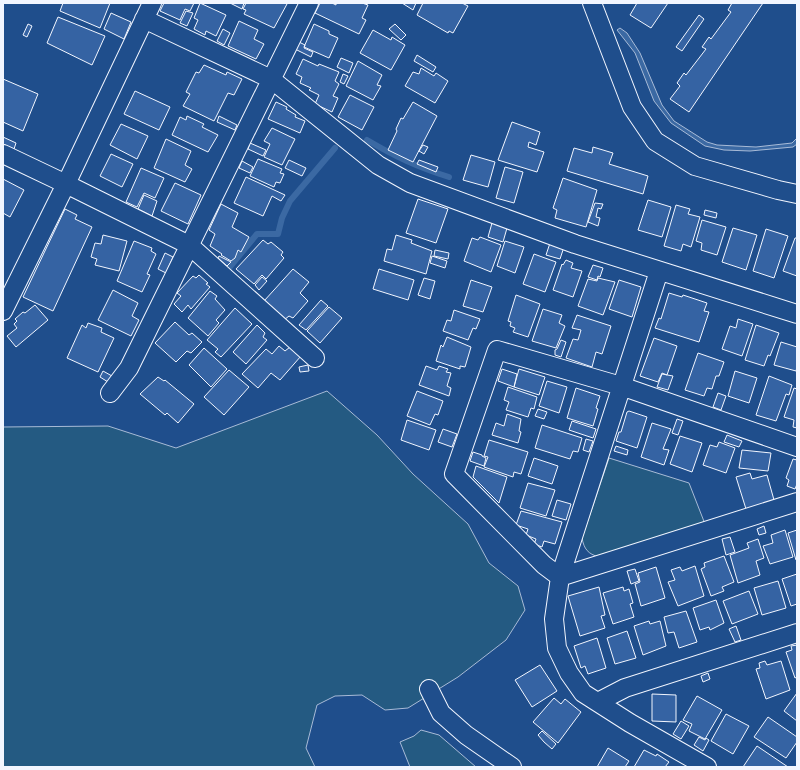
<svg xmlns="http://www.w3.org/2000/svg" width="800" height="770" font-family="Signika,sans-serif">
<style>
.green{fill:#245a82;stroke:#a8bbd7}
.water{fill:#3b69a3;stroke:#a8bbd7}
.lines{fill:none;stroke-linecap:round;stroke-linejoin:round}
.stream{stroke:#3b69a3;stroke-width:6}
.building{fill:#3563a3;stroke:#f2f6ff}
.minor-casing{stroke:#f2f6ff;stroke-width:20}
.minor{stroke:#1f4e8c;stroke-width:18}
</style>
<rect width="100%" height="100%" fill="#1f4e8c"/>
<path class="green" d="M327,391L377,435L413,474L468,524L489,563L518,586L525,610L506,640L458,677L408,708L385,710L362,695L335,696L317,705L306,748L315,767H3V427L108,426L176,448Z
M609,458L689,483L705,524L599,557C588,554 584,549 582,538Z
M421,730L439,735L476,767H410L400,742L414,736Z"/>
<path class="water" d="M620,28L627,33L640,53L662,105L674,121L707,142L717,145L756,147L792,143L797,138V144L793,147L750,151L724,150L705,146L671,123L654,101L635,53L617,30Z"/>
<g class="lines">
<path class="stream" d="M367,140C396,157 417,167 449,177
M229,268L257,234H278L282,218L290,201L335,148"/>
</g>
<path class="building" d="M63,3H110L100,28L60,11Z
M164,3H194L190,11L185,9L180,20L160,11Z
M200,3L226,15L216,36L206,31L205,35L194,29L198,20L194,18Z
M230,3H244L242,9Z
M246,3H285L287,4L274,28L244,14L246,10L243,9Z
M320,3H332L336,5V3H362L368,5L362,18L366,20L359,34L315,13Z
M402,3H416L413,10Z
M423,3H462L468,6L453,33L449,31L448,33L417,15Z
M637,3H668L651,28L630,15Z
M732,3H763L689,112L670,99L680,86L677,83L684,73L686,75L706,49L702,47L709,37L711,39L731,12L728,10Z
M186,11L193,13L187,26L180,23Z
M111,13L131,22L124,39L104,29Z
M699,15L704,19L682,51L676,47Z
M58,17L105,36L92,65L47,43Z
M239,21L258,30L254,39L264,44L256,59L228,46Z
M28,24L32,26L27,37L23,35Z
M314,24L329,31V34L338,38L329,58L304,47Z
M395,24L406,35L401,40L389,29Z
M223,29L230,33L224,45L217,41Z
M373,30L391,40L392,37L405,45L391,70L360,53Z
M299,42L305,45L304,48L313,52L311,57L295,49Z
M417,55L436,67L433,72L414,61Z
M341,58L353,63L349,73L337,67Z
M303,59L318,66L319,64L339,72L335,81L339,84L333,96L338,98L332,112L315,104L319,95L309,90L311,88L300,83L302,77L296,74Z
M358,61L382,75L377,85L381,86L373,100L346,86Z
M204,65L226,75L227,72L242,79L234,95L228,93L214,121L183,106L190,94L186,92L196,72L199,73Z
M421,68L434,76L436,73L448,81L435,103L405,86L413,72L419,74Z
M343,74L348,76L344,84L340,82Z
M3,79L38,94L23,131L3,122Z
M135,91L170,107L159,130L124,114Z
M350,95L374,107L362,130L338,117Z
M276,102L287,107L286,109L296,115L295,117L305,121L300,133L268,119Z
M413,102L437,116L413,162L388,150L397,131L396,129L401,118L403,119Z
M187,116L204,124L202,127L218,135L208,152L172,135L180,117L186,120Z
M219,116L237,125L235,130L217,122Z
M512,122L540,132L536,145L529,142L528,147L544,152L537,172L498,160Z
M121,124L148,136L137,159L110,145Z
M272,128L295,139L282,165L264,157L270,144L264,141Z
M3,137L16,143L14,149L3,144Z
M166,139L191,151L185,165L192,169L185,182L154,168Z
M250,143L266,150L263,156L248,149Z
M423,145L428,147L424,154L419,151Z
M593,147L613,153L609,164L648,176L643,194L567,171L574,148L592,153Z
M111,154L133,164L122,187L100,176Z
M471,155L495,162L488,187L463,180Z
M258,159L282,169L280,173L284,174L280,183L276,182L274,187L250,176Z
M289,160L306,168L302,176L285,168Z
M419,160L438,167L436,172L417,164Z
M242,161L253,167L250,173L239,168Z
M505,167L523,172L514,203L496,198Z
M141,168L164,178L155,198L144,193L137,207L126,202Z
M246,177L285,195L281,201L272,196L263,216L234,203Z
M563,178L597,190L586,227L555,218L557,210L553,208Z
M3,179L24,190L10,217L3,213Z
M175,183L201,195L188,224L161,211Z
M144,195L157,201L152,216L138,209Z
M418,199L448,209L436,243L406,233Z
M648,200L671,207L662,237L638,230Z
M595,203L603,204L601,209L598,208L596,217L600,218L598,226L588,222Z
M221,204L238,213L232,227L249,237L241,252L238,250L235,258L231,261L221,255L222,254L210,246L215,234L209,230Z
M676,205L690,209L688,214L700,217L691,247L683,244L681,251L664,246Z
M65,209L77,215L75,219L92,227L53,311L23,297Z
M705,210L717,213L716,218L704,215Z
M702,220L726,227L717,255L701,250L702,243L696,241Z
M492,223L507,228L503,242L488,237Z
M733,228L757,235L746,270L722,262Z
M766,229L788,236L774,278L753,271Z
M103,235L127,241L119,271L95,265L97,259L91,257L95,243L101,244Z
M396,235L412,240L411,243L432,251L426,274L384,261L387,249L392,250Z
M480,237L501,245L491,272L464,261L472,238L478,240Z
M795,238H797V276L783,271Z
M263,240L268,244L271,242L283,252L281,255L284,258L266,279L262,275L254,284L236,269Z
M134,241L152,248L151,251L156,254L147,274L150,275L142,292L117,281Z
M505,241L524,247L515,273L497,266Z
M550,243L564,247L560,259L546,255Z
M435,250L449,253L448,259L434,256Z
M165,253L173,257L166,273L158,269Z
M534,254L556,262L545,292L523,284Z
M219,256L231,262L227,266L218,258Z
M432,256L447,261L445,268L430,263Z
M566,260L573,263L571,268L582,271L573,297L553,290L562,264L563,265Z
M593,265L603,268L600,277L598,276L597,280L588,277Z
M293,269L309,282L300,293L308,301L293,318L289,316L284,320L264,301Z
M379,269L414,280L408,300L373,289Z
M199,275L208,283L206,284L210,287L191,309L188,305L182,312L174,304L181,296L177,293L193,276L196,278Z
M262,277L267,281L259,290L255,285Z
M424,278L435,281L430,299L418,295Z
M598,278L615,282L603,315L578,306L588,279L597,281Z
M471,280L492,287L483,312L463,306Z
M619,280L641,287L632,317L609,309Z
M113,290L138,303L132,316L139,320L131,336L98,320Z
M210,291L217,296L215,299L225,310L216,320L219,323L208,336L188,318Z
M669,293L682,297L683,295L707,303L704,311L709,312L699,342L655,328L659,318L661,319Z
M516,295L540,304L528,337L513,332L515,328L510,326L511,322L508,321Z
M321,300L328,306L306,330L299,325Z
M35,305L48,320L16,347L7,336L17,328L14,324L17,321L15,319L23,312L25,313Z
M329,307L342,318L320,343L307,331Z
M235,308L252,324L221,357L215,352L218,349L207,340Z
M543,309L562,315L559,323L565,326L556,348L532,341Z
M454,310L480,319L476,329L473,328L468,340L443,331L447,320L451,321Z
M577,315L611,326L602,354L596,352L592,367L566,358L573,339L578,340L581,330L572,328Z
M738,319L753,324L742,356L722,349L730,326L736,328Z
M175,322L189,335L192,333L202,342L191,353L187,351L176,362L155,343Z
M88,323L102,328L101,332L114,338L98,372L67,358L82,325L86,328Z
M257,325L265,333L263,337L267,340L246,364L233,352Z
M756,325L779,333L770,356L768,355L764,366L745,360Z
M447,337L471,347L465,367L460,366V369L436,361L441,345L443,347Z
M654,338L677,346L667,375L662,373L658,382L640,376Z
M561,340L566,342L561,357L555,355V350L557,349Z
M781,342L797,347V367L796,371L774,365Z
M279,346L285,351L290,347L301,356L280,380L271,373L258,388L242,374L266,349L272,354Z
M204,348L227,369L211,387L189,365Z
M698,353L724,362L719,376H716L712,389L707,388L704,396L685,390Z
M308,365L309,371L300,372L299,367Z
M426,366L437,370L439,366L448,369L446,372L451,373L447,386L451,388L449,396L419,385Z
M502,369L517,374L514,387L498,381Z
M519,369L545,377L539,395L514,387Z
M229,370L249,387L224,415L204,397Z
M103,371L112,376L108,382L100,377Z
M735,371L757,378L749,403L728,396Z
M662,374L673,376L668,390L657,387Z
M769,376L792,385L789,395L786,394L776,421L756,415Z
M158,377L164,381L165,380L194,404L178,423L167,413L165,415L140,394Z
M547,381L567,387L559,413L539,406Z
M508,387L537,397L534,409L531,408L528,417L506,410L509,402L504,400Z
M576,388L600,396L596,408L598,409L593,426L567,418Z
M794,388L797,389V428L793,427L794,420L784,417Z
M417,391L443,401L438,415L435,414L430,425L407,416Z
M718,393L726,396L721,410L713,407Z
M538,409L547,412L544,419L535,416Z
M629,411L647,417L637,448L616,441L619,432H621L627,412Z
M507,414L521,419L519,431L521,432L518,443L492,435L496,423L504,426Z
M677,419L683,421L678,435L672,433Z
M407,420L436,430L429,450L401,440Z
M572,421L596,429L593,438L569,430Z
M652,423L671,429L663,449L669,450L664,465L641,457Z
M542,425L582,438L578,452L573,451L570,459L535,448Z
M443,429L457,434L452,447L438,442Z
M727,435L742,441L739,447L724,442Z
M680,436L702,443L692,472L670,464Z
M586,439L593,441L589,452L583,450Z
M489,440L528,452L521,474L514,472L513,477L484,467L488,457L484,456Z
M719,442L735,448L726,473L703,465L710,445L717,447Z
M616,446L628,450L627,455L614,451Z
M742,450L771,453L768,471L739,468Z
M473,452L482,455V456L486,458L484,466L470,461Z
M534,458L558,466L552,484L528,476Z
M793,459L797,460V484L795,489L787,486L789,480L786,478Z
M476,466L507,477L499,503L473,477Z
M750,473L752,479L767,475L774,500L746,509L736,477Z
M528,483L555,490L546,516L520,508Z
M557,500L571,504L566,520L552,516Z
M521,511L562,522L555,544L544,541L542,547L534,544L536,539L526,535L528,529L516,525Z
M764,526L766,533L759,535L757,529Z
M785,530L793,557L770,564L763,546L773,543L771,535Z
M797,530V560H796L788,533Z
M730,537L735,552L726,555L722,539Z
M758,539L764,558L756,561L760,575L738,583L730,555L749,548L747,543Z
M724,556L734,582L722,587L724,591L711,596L701,569L705,567L704,563Z
M695,566L704,596L678,606L668,582L675,580L671,570L680,567L682,571Z
M656,567L665,598L641,606L635,584L640,582L638,573Z
M635,569L639,581L631,584L627,571Z
M797,574V604L791,606L782,579Z
M778,581L786,608L762,615L754,588Z
M599,587L605,615L601,616L605,628L580,636L568,596Z
M623,587L624,591L629,589L633,603L630,604L634,617L613,624L603,593Z
M749,591L758,614L732,624L723,601Z
M716,600L724,623L710,630L709,627L700,630L693,608Z
M686,611L697,642L679,648L674,632L668,633L664,617Z
M649,621L650,624L660,621L666,646L643,655L634,626Z
M736,626L741,640L735,642L729,629Z
M627,631L636,658L615,664L607,638Z
M597,638L606,668L588,674L585,666L581,668L574,646Z
M797,645V677L795,678L786,652L792,650L791,646Z
M765,661L767,665L781,661L790,690L766,699L756,669L760,668L759,663Z
M540,665L557,691L532,707L515,680Z
M708,673L710,679L703,682L701,676Z
M797,693V721L784,711Z
M652,694L676,695V722L652,721Z
M697,696L722,710L705,739L689,731L692,724L683,720Z
M554,698L561,704L565,699L581,712L558,743L533,722Z
M726,714L749,726L733,754L711,741Z
M768,717L797,737V742L786,758L754,737Z
M681,721L689,726L681,739L673,734Z
M542,731L556,744L552,749L544,742L538,735Z
M699,737L705,740L706,738L709,740L703,751L694,745Z
M757,746L788,767H743Z
M608,748L629,761L625,767H597Z
M644,750L656,756L657,754L669,762L665,767H634Z"/>
<g class="lines">
<g class="minor-casing">
<path id="minor" d="M152,3L66,184L189,245L315,358
M592,3L632,107L655,141L695,166L778,190L797,194
M144,19L271,79L378,165L410,183L575,244L797,314
M3,154L66,184L3,311
M110,393L129,368L309,3
M560,577L659,271
M560,577L797,502
M429,689L441,713L466,735L512,767
M598,702L625,688L797,633
M707,767L630,723L583,693L569,673L557,648L554,619L560,577L544,565L454,474L497,350L621,386L797,447"/>
</g>
<use href="#minor" class="minor"/>
</g>
<rect width="800" height="770" fill="none" stroke="#f2f6ff" stroke-width="8"/>
</svg>
